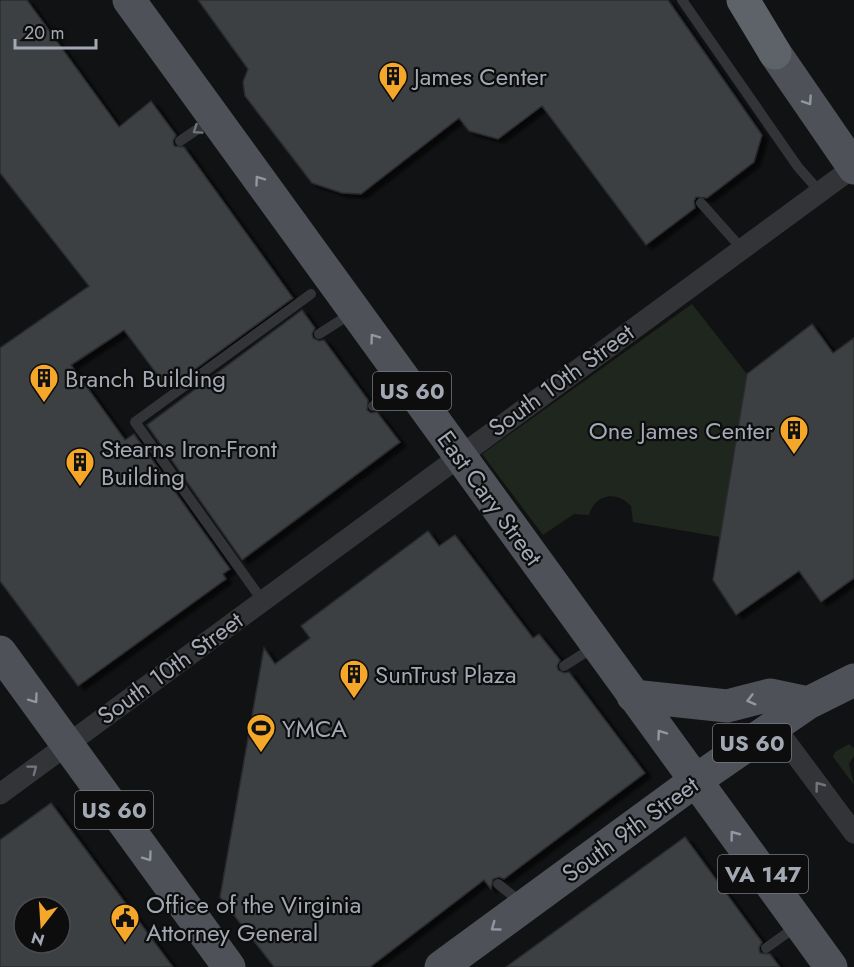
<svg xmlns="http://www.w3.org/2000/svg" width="854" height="967" font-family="Jost,sans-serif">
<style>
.green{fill:#1e261e}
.building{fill:#3d3f43;stroke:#2b2c2f;stroke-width:1.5;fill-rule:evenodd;filter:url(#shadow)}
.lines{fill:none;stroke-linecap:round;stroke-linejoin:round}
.lane{stroke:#323438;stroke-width:10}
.street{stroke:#323438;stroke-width:21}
.primary{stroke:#4e5157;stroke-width:33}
.highway{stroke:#5e6269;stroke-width:33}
.oneway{stroke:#9297a1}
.oneway2{stroke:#70747c}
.labels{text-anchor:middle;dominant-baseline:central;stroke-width:4.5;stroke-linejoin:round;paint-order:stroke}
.shield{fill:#0d0d0e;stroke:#767a82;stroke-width:1.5}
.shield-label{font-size:22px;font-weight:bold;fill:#a3a9b4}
.poi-label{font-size:24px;fill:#a3a9b4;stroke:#0d0d0e;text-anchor:start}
.street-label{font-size:24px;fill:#a3a9b4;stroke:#0d0d0e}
</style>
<defs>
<filter id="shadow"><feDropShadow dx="6" dy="4" stdDeviation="1.5" flood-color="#0009"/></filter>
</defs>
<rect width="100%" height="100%" fill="#111213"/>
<path class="green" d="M692,304L747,374L720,537L633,522L631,506C616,490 595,494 589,515L574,514L543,535L482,454Z
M849,744L854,748V756L849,764L854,785L833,757L835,752Z"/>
<path class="building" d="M0,0H27L119,127L151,101L176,135L173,141L174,146L184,147L293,298L168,389L124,330L71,365L125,440L134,434L230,569L223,574L226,579L78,686L0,581V348L89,286L0,173Z
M198,0H668L762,135L754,162L707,198L696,197L694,201L695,208L646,245L542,106L498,139L469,131L459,118L361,194L342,193L312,183L245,96L243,82L248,69Z
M302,310L315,328L312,334L313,338L319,341L324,340L368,400L367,410L371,413L377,412L400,442L242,560L147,425Z
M812,324L833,353L854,338V578L821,602L799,571L736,615L713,580L747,374Z
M428,531L439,546L455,535L533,638L539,634L560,660L557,666L558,670L564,673L569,672L645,773L504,879L499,877L493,879L491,889L484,880L370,967H274L220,897L264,648L275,664L310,638L301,626Z
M51,803L173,967H0V840ZM24,907H60V943H24Z
M685,837L762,942L759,948L760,953L770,954L780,967H506Z"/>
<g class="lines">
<path class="lane" d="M682,0L798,167L820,192
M180,141L211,120
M701,203L742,249
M319,334L352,313
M373,406L403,381
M262,600L135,422L311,294
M564,666L594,647
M498,884L522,903
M766,948L797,926"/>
<path class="street" d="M775,727L854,833
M0,794L854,167"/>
<path class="primary" d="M129,0L831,967
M775,53L854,168
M0,652L229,967
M633,696L727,706L770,695L808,703
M441,967L695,781L808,703L854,680"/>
<path class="highway" d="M743,0L775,53"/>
</g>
<defs><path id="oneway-chevron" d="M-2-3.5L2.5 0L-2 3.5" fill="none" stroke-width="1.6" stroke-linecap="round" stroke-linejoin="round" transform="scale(1.5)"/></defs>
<g class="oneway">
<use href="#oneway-chevron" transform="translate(808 101) rotate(56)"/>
<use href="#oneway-chevron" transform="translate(259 180) rotate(-126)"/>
<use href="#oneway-chevron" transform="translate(374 338) rotate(-126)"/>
<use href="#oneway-chevron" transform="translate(34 699) rotate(54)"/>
<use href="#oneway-chevron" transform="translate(751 700) rotate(165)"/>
<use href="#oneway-chevron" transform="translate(661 734) rotate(-126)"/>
<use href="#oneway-chevron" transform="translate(734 835) rotate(-127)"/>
<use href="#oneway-chevron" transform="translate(148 857) rotate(54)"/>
<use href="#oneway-chevron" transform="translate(495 927) rotate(144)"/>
</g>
<g class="oneway2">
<use href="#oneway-chevron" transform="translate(197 130) rotate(146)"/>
<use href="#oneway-chevron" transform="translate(33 769) rotate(-37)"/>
<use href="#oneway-chevron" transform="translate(819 786) rotate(-127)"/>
</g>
<defs>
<g id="building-pin" transform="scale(1.5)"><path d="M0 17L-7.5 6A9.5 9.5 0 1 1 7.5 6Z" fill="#f4a728" stroke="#0d0d0e"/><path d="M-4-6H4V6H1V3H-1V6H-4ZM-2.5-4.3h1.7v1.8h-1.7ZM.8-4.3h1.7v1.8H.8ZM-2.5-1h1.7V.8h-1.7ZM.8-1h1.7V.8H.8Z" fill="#111"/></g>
<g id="stadium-pin" transform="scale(1.5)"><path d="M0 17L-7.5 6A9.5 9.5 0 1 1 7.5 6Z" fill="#f4a728" stroke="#0d0d0e"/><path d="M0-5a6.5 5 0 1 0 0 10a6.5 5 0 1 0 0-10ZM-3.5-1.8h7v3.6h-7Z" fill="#111"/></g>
<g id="civic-pin" transform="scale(1.5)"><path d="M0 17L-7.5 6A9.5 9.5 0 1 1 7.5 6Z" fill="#f4a728" stroke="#0d0d0e"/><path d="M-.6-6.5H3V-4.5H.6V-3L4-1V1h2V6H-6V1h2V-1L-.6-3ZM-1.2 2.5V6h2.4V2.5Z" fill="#111"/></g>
</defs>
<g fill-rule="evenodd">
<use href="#building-pin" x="393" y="76"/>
<use href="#building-pin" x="44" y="378"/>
<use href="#building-pin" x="794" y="430"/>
<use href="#building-pin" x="80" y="462"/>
<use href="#building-pin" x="354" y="674"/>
<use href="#stadium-pin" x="261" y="728"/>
<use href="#civic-pin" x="125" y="918"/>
</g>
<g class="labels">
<g class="shield">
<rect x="373" y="372" width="78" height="38" rx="4.5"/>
<rect x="713" y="724" width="78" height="38" rx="4.5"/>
<rect x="75" y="791" width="78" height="38" rx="4.5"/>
<rect x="718" y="855" width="90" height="38" rx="4.5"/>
</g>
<g class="shield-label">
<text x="412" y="391">US 60</text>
<text x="752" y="743">US 60</text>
<text x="114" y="810">US 60</text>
<text x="763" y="874">VA 147</text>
</g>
<g class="poi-label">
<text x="414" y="76">James Center</text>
<text x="65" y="378">Branch Building</text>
<text x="773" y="430" text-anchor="end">One James Center</text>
<text x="101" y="448">Stearns Iron-Front<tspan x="101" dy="28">Building</tspan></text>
<text x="375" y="674">SunTrust Plaza</text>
<text x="282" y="728">YMCA</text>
<text x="146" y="904">Office of the Virginia<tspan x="146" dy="28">Attorney General</tspan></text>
</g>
<g class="street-label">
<text transform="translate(561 380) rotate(-36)">South 10th Street</text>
<text transform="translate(490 498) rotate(54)">East Cary Street</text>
<text transform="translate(170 668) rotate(-36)">South 10th Street</text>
<text transform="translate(630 829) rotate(-36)">South 9th Street</text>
</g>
</g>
<g transform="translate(42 925) rotate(197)"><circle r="28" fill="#0d0d0e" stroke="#494b50" stroke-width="1.5"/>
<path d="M0-4.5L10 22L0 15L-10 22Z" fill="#f4a728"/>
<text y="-9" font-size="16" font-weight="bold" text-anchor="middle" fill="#a3a9b4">N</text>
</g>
<path d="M15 39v9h81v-9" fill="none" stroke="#a3a9b4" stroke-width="3"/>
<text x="24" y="39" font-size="18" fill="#a3a9b4" stroke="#0d0d0e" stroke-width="4.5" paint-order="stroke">20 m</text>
</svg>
